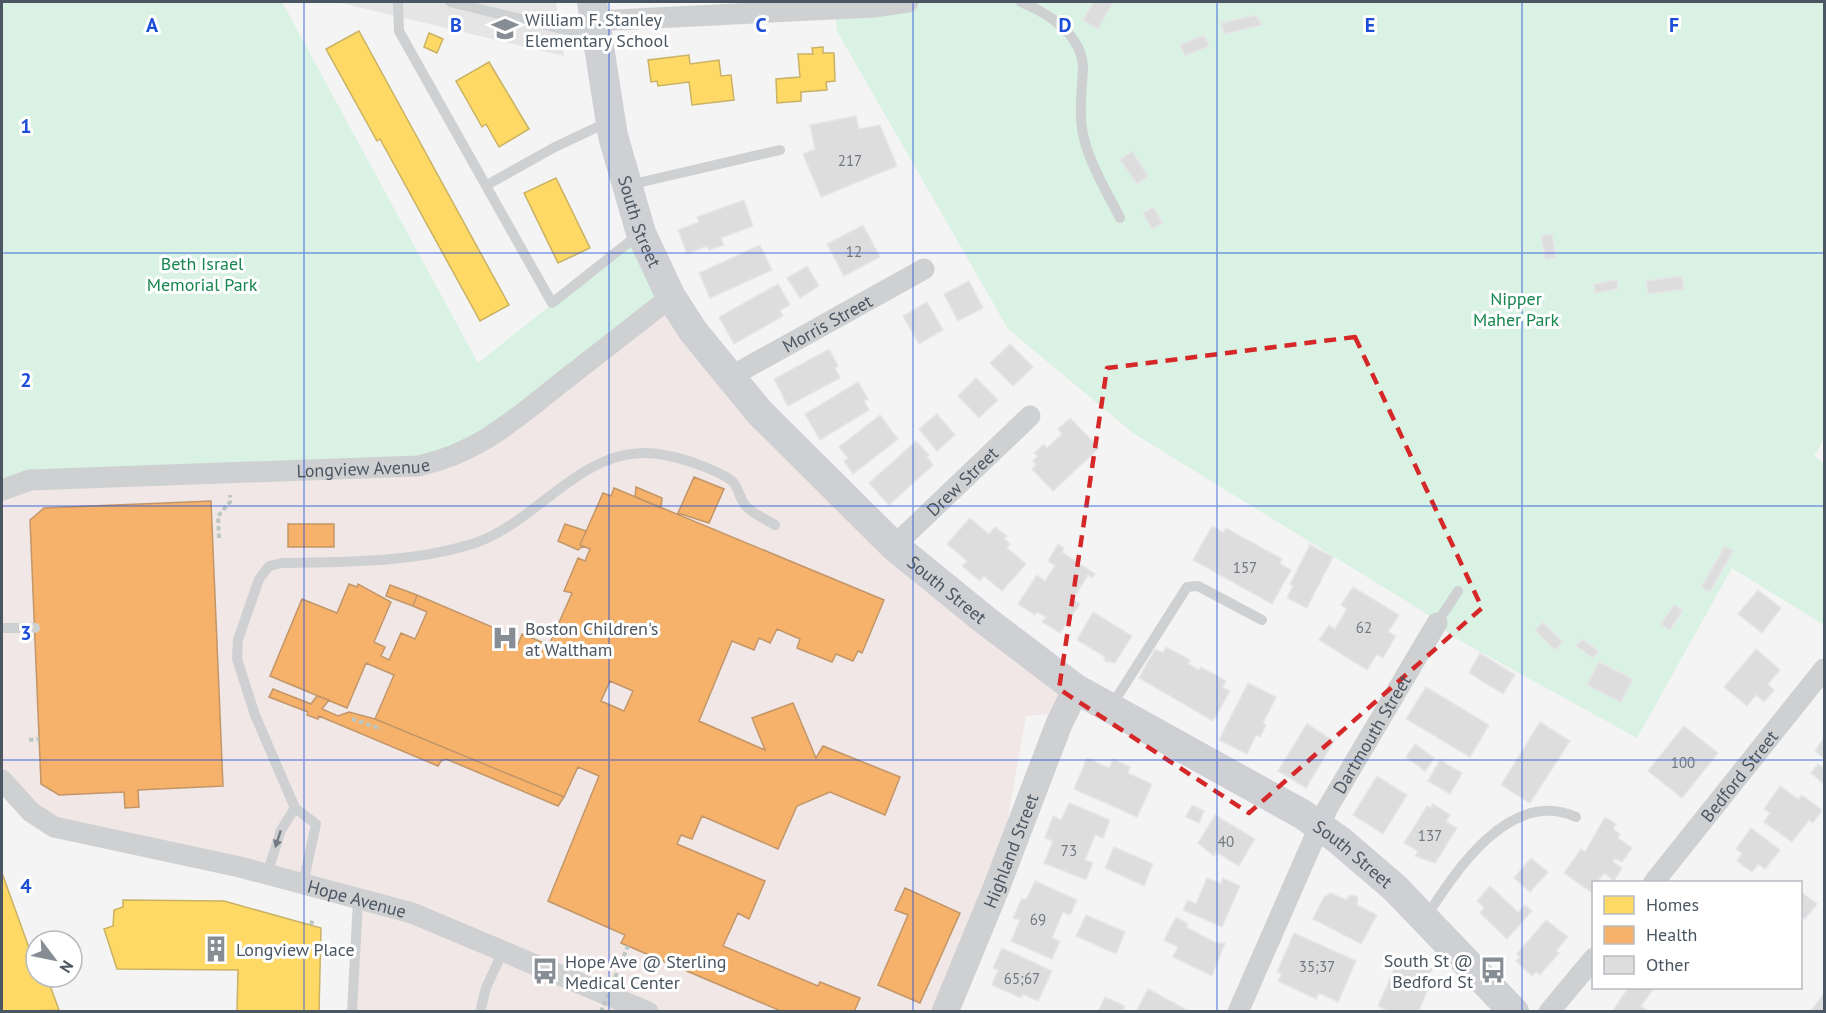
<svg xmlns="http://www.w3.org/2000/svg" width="1826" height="1013" font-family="'PT Sans',sans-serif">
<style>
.education{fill:#e6e5e6}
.medical{fill:#f1e7e6}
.green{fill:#d9f2e3}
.homes{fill:#ffd966;stroke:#c9b264;stroke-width:1.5}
.health{fill:#f6b26b;stroke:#c29668;stroke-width:1.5;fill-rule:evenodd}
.building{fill:#ddddde;stroke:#e5e6e7;stroke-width:1.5}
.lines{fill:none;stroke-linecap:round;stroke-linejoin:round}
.path{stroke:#bcc7c4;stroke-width:4;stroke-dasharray:4.5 3;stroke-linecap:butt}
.service{stroke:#ced0d2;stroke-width:10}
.minor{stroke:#ced0d2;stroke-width:21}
.tertiary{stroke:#ced0d2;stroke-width:27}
.secondary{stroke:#ced0d4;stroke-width:30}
.path-bridge{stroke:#bcc7c4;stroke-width:4;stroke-dasharray:4.5 3;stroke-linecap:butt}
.oneway{fill:#727b83}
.marked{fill:none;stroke:#d62828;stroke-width:4.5;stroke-dasharray:12 8;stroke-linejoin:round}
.grid{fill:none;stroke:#1d4ed8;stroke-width:1.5;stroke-opacity:0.55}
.labels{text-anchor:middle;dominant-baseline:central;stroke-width:6;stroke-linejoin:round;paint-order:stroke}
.number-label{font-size:15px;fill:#707881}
.poi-label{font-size:18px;fill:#4a5661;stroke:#fff;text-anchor:start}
.street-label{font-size:18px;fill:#4a5661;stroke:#fff}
.park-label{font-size:18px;fill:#17864f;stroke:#fff}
.grid-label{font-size:20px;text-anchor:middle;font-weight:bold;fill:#1d4ed8;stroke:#fff;stroke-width:6;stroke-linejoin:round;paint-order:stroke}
</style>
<rect width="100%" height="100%" fill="#f4f4f4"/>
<path class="education" d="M337,2H556L564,56Z"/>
<path class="medical" d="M671,297L760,413L1076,689L1064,713L1026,716L995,891L945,1011H352L358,900L80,834L2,780V478L30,480L418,466Z"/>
<path class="green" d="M2,2H282L478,363L641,233L671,297L464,453L30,480L2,478Z
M908,2H1824V439L1814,456L1824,463V625L1732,568L1637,738L1452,636L1424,612L1133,433L1008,329L837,31L835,8Z"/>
<path class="homes" d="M359,31L509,305L480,321L380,139L377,141L326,49Z
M429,33L443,39L437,53L424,47Z
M823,47V53H834L835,81L826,82L827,90L801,92V101L777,103L776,79L800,77L798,54H813L812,48Z
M689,55L690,64L719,60L721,76L731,75L734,100L692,105L689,82L658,86L657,81L651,82L648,60Z
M489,62L529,129L499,147L486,124L482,127L456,81Z
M556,178L590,248L558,263L524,193Z
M2,873L32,956L36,954V977H47L59,1010L2,1012Z
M123,900L224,901L321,928L319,1012H237L238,970L117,969L104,929L113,926L114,910L123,907Z"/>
<path class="health" d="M694,477L724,489L709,523L678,513Z
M636,487L662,498L661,508L635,497Z
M614,488L884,600L862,653L858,651L853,661L836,654L832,662L797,648L800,639L777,629L770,643L759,638L754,650L732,641L699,721L765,750L752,718L793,703L816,758L823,746L900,777L885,815L830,792L797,806L778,849L702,816L692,839L681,835L677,844L765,881L749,919L738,913L723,946L818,986L820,982L860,998L854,1012H783L621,943L625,935L548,901L599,776L578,767L564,797L375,719L394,675L366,663L347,708L270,676L302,599L337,613L349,584L357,587L358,584L391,602L374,642L385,647L381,656L389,660L401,633L415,639L427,612L413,606L417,595L497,629L492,637L517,647L522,634L549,645L572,593L564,591L578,558L585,561L590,549L580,545L603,493L611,496ZM610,681L633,691L624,711L601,701Z
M211,501L223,786L138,790L139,807L125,808L124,792L59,795L41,784L30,520L44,508Z
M288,524H334V547H288Z
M565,524L586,531L580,545L583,546L578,550L558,541Z
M390,585L417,595L413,606L386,596Z
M273,689L311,704L317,696L329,700L322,709L338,716L349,712L375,719L564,797L558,806L446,759L441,761L438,766L319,716L318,719L307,715L308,712L269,697Z
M905,888L960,913L920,1003L878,985L908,915L895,910Z"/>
<path class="building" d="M1093,2H1113L1098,29L1083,20Z
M1256,15L1262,25L1224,34L1221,23Z
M1204,35L1209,46L1185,56L1180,45Z
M856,116L859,129L880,125L897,166L821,197L803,154L815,149L810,125Z
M1132,151L1148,176L1137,184L1120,160Z
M744,200L753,226L721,238L724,245L709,250L707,246L687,254L678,230L699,222L697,217Z
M1153,207L1163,223L1152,229L1143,213Z
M863,225L880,257L844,276L827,244Z
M1552,234L1556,258L1545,259L1541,236Z
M760,245L772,270L710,298L699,273Z
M807,266L819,286L800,298L787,278Z
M1682,276L1684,289L1648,294L1646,281Z
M1617,280L1618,289L1595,293L1594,284Z
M969,281L983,308L958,321L944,294Z
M778,284L790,305L780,310L783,316L734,344L719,317Z
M927,302L943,330L919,344L903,316Z
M1010,344L1033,367L1013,386L990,363Z
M829,349L838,366L835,368L840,378L788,406L774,379Z
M976,378L998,400L979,418L958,396Z
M858,382L868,399L864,401L869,410L820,440L805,414Z
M937,414L955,435L937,451L919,429Z
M880,415L898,439L853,474L844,461L848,458L839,447Z
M1070,418L1099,448L1053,491L1032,469L1036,465L1033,461L1038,456L1034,453L1044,444L1047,448L1062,434L1058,429Z
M916,441L929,455L927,457L933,465L889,505L869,483Z
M970,518L989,534L995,527L1007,536L1004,539L1010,544L1007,548L1026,564L1002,591L984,576L980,581L962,566L967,561L947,544Z
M1212,526L1224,533L1226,528L1282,559L1280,564L1291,570L1272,604L1193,560Z
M1058,544L1064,548L1062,552L1095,574L1092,578L1088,575L1073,599L1080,604L1060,633L1042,622L1046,617L1037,612L1035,615L1018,604L1037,575L1045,581L1055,566L1048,561Z
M1310,545L1333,557L1307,608L1287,598L1293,586L1290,584Z
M1725,546L1733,551L1710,592L1701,587Z
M1353,587L1399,615L1388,632L1396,636L1383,658L1377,654L1367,670L1319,640L1329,625L1335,629L1347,609L1341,605Z
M1758,590L1781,608L1762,633L1738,614Z
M1674,605L1683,610L1670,630L1661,624Z
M1093,612L1132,636L1115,663L1105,661L1104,656L1077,640Z
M1543,622L1563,642L1555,650L1535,630Z
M1582,639L1599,651L1593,658L1576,646Z
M1166,647L1190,660L1188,664L1199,670L1201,667L1226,681L1222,687L1230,691L1213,721L1139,678L1155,649L1163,653Z
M1756,649L1780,670L1768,684L1774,690L1764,702L1756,695L1747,706L1724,687Z
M1480,653L1515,675L1503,694L1469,673Z
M1599,662L1633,679L1621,702L1587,685Z
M1248,683L1276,697L1263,723L1266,725L1260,737L1256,735L1247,754L1219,740Z
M1426,687L1489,725L1470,757L1406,719Z
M1540,722L1570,741L1530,803L1501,785Z
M1307,724L1334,741L1306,788L1278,771Z
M1684,726L1718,753L1682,798L1648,771Z
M1824,738V758L1815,751Z
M1415,744L1434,758L1425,771L1406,757Z
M1087,758L1109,768L1113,759L1130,767L1128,773L1152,784L1137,817L1074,789Z
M1440,760L1462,773L1450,794L1428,781Z
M1818,764L1824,769V784L1811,773Z
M1377,776L1407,795L1383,834L1353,815Z
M1780,786L1798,799L1802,795L1822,810L1813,823L1809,820L1792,842L1764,822L1770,813L1764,809Z
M1069,803L1110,820L1103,838L1095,835L1085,860L1093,863L1086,880L1044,863L1053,841L1045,838L1053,816L1061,820Z
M1433,804L1450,815L1446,822L1457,828L1435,863L1415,856L1418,851L1404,843L1427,806L1431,808Z
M1192,805L1204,811L1199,823L1186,817Z
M1215,815L1255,839L1239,866L1216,852L1214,856L1198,843Z
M1605,817L1616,824L1613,829L1620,834L1618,838L1632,848L1622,862L1615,858L1613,862L1622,868L1614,881L1604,873L1597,882H1594L1591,892L1564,873L1581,849L1585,852Z
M1751,828L1780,850L1765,869L1758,864L1752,872L1737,861L1742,853L1736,849Z
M1114,847L1153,864L1144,886L1105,868Z
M1531,858L1548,872L1530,892L1514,878Z
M1207,878L1221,884L1223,878L1240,886L1222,927L1183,910L1188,900L1196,904Z
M1035,881L1077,900L1070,915L1063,912L1052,938L1060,941L1052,959L1011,941L1020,920L1013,918L1022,898L1026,900Z
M1490,886L1518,912L1525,905L1532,911L1507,939L1480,913L1484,908L1477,901Z
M1800,891L1817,904L1805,919L1800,915Z
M1331,893L1346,900L1349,896L1354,895L1358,898L1357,905L1377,915L1361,944L1313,919L1324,897Z
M1086,915L1125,932L1116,954L1076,936Z
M1176,917L1188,924L1186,927L1216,943H1225L1212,976L1173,957L1178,947L1164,940Z
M1546,920L1568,937L1556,951L1559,953L1540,975L1536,972L1532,976L1516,961L1520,957L1517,954Z
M1294,933L1356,961L1338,1002L1319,993L1316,999L1278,981L1282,974L1277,972Z
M1002,948L1052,971L1038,1001L1023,994L1021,998L992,985L998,970L993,968Z
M1411,959L1432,969L1425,983L1430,985L1418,1012H1390L1378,1006L1396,965Z
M1628,988H1654L1641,1006L1649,1012H1612Z
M1148,989L1191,1012H1136Z
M1824,993V1012H1810Z
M1105,997L1125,1006L1122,1012H1098Z"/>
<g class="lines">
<path class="path" d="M219,538L218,516L230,502V495
M352,719L381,729
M29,740L39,739
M311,925L313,918"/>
<path class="service" d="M398,2L399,31L552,303L638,235
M450,2L595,37
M1021,2C1048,13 1083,35 1083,69C1082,89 1079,109 1082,129C1087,160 1106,190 1120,218
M487,185L555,147L608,122
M629,185L780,150
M1437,623L1458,591
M2,628H35
M1112,705L1187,587L1198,586L1262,620
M267,874L281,830L295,808
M303,884L316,824L295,808L255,715L237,659L238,640L259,579L269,566L282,563C344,562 411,563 472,544C542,522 586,436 669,456C685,459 720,471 732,481C739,487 739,498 745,505C752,514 766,519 775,525
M1426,917C1455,872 1510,787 1576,817
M352,1012L358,900
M480,1012L486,988L503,951"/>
<g class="minor">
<path d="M595,21L873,7L908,2"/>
<path id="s1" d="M730,377L924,269"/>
<path id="s2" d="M2,490L30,480L418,466C479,453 515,419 562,382C599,353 635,325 671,297"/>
<path id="s3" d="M894,546L1030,416"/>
<path id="s4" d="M2,780L31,812L54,827L240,867L412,913L648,1012"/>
<path id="s5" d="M1654,882L1824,669"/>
<path id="s6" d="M1238,1012L1327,809L1437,623"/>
<path d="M1549,1012L1594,958"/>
</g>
<path class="tertiary" id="s7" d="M945,1012L995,891L1059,724L1076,689"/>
<path class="secondary" id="s8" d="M592,2L613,136L641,233L671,297L693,331L760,413L894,546L985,620L1076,689L1302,814L1339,840L1395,888L1514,1012"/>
<path class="path-bridge" d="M601,1012L628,946"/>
</g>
<defs><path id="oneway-solid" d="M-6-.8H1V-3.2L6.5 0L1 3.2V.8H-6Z" transform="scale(1.5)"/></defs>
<use class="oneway" href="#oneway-solid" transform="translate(278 839) rotate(108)"/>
<path class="marked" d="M1355,337L1482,608L1249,813L1059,689L1107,368Z"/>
<path class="grid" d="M304,2V1012M609,2V1012M913,2V1012M1217,2V1012M1522,2V1012M2,253H1824M2,506H1824M2,760H1824"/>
<defs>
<g id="school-bare" transform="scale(2.07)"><path d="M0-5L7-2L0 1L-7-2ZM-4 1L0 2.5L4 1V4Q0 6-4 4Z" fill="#868d94" stroke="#fff" stroke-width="2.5" paint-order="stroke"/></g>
<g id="hospital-bare" transform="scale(2.07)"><path d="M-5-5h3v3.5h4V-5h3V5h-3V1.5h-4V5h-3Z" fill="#868d94" stroke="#fff" stroke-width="2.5" paint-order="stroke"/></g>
<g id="building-bare" transform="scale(2.07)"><path d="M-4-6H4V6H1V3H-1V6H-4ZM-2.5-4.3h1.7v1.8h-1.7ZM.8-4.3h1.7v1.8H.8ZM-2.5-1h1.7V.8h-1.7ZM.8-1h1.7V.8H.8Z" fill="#868d94" stroke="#fff" stroke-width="2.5" paint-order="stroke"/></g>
<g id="bus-bare" transform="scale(2.07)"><path d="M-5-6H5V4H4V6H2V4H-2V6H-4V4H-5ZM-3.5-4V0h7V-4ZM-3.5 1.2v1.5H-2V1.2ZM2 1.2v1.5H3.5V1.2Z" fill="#868d94" stroke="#fff" stroke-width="2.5" paint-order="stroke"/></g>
</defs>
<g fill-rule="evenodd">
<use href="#school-bare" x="505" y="29"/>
<use href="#hospital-bare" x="505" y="638"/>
<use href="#building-bare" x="216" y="949"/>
<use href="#bus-bare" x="1493" y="970"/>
<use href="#bus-bare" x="545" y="971"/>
</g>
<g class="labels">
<g class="number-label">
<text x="850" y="160">217</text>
<text x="854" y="251">12</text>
<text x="1245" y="567">157</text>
<text x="1364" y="627">62</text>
<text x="1683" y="762">100</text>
<text x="1430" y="835">137</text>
<text x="1226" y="841">40</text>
<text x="1069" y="850">73</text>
<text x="1038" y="919">69</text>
<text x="1317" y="966">35;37</text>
<text x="1022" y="978">65;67</text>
</g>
<g class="poi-label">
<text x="525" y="19">William F. Stanley<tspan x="525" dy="21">Elementary School</tspan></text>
<text x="525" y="628">Boston Children's<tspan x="525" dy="21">at Waltham</tspan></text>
<text x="236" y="949">Longview Place</text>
<text x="1473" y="960" text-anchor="end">South St @<tspan x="1473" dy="21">Bedford St</tspan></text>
<text x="565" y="961">Hope Ave @ Sterling<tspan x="565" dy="21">Medical Center</tspan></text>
</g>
<g class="street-label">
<text stroke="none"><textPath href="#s8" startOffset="225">South Street</textPath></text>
<text stroke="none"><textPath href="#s1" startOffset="111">Morris Street</textPath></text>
<text stroke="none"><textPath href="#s2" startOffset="363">Longview Avenue</textPath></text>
<text stroke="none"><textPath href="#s3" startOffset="94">Drew Street</textPath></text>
<text stroke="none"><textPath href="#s8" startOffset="711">South Street</textPath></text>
<text stroke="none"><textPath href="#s6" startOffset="309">Dartmouth Street</textPath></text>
<text stroke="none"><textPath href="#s5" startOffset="136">Bedford Street</textPath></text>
<text stroke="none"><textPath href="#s7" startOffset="174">Highland Street</textPath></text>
<text stroke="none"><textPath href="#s8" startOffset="1197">South Street</textPath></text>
<text stroke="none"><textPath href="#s4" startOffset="382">Hope Avenue</textPath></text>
</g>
<g class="park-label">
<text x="202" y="263">Beth Israel<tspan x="202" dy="21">Memorial Park</tspan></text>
<text x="1516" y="298">Nipper<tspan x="1516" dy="21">Maher Park</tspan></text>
</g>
</g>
<g class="grid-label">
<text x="152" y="32">A</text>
<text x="456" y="32">B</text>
<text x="761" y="32">C</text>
<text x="1065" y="32">D</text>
<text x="1370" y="32">E</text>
<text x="1674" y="32">F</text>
<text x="26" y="133">1</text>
<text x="26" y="387">2</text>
<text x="26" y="640">3</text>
<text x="26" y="893">4</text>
</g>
<rect width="1826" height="1013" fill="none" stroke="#4a5661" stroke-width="6"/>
<rect x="1592" y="881" width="210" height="108" fill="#ffffff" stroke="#b7bbc0" stroke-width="1.5"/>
<rect x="1604" y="896" width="30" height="18" fill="#ffd966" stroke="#b7bbc0" stroke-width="1.5"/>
<text x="1646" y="911" font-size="18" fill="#4a5661">Homes</text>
<rect x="1604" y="926" width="30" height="18" fill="#f6b26b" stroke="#b7bbc0" stroke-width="1.5"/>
<text x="1646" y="941" font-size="18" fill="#4a5661">Health</text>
<rect x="1604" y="956" width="30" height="18" fill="#ddddde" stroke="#b7bbc0" stroke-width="1.5"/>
<text x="1646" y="971" font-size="18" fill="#4a5661">Other</text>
<g transform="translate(54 959) rotate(122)"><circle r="28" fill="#ffffff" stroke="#b7bbc0" stroke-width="1.5"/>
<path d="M0-4.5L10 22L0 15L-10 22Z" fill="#868d94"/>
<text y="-9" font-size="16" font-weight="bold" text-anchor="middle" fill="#4a5661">N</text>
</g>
</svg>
